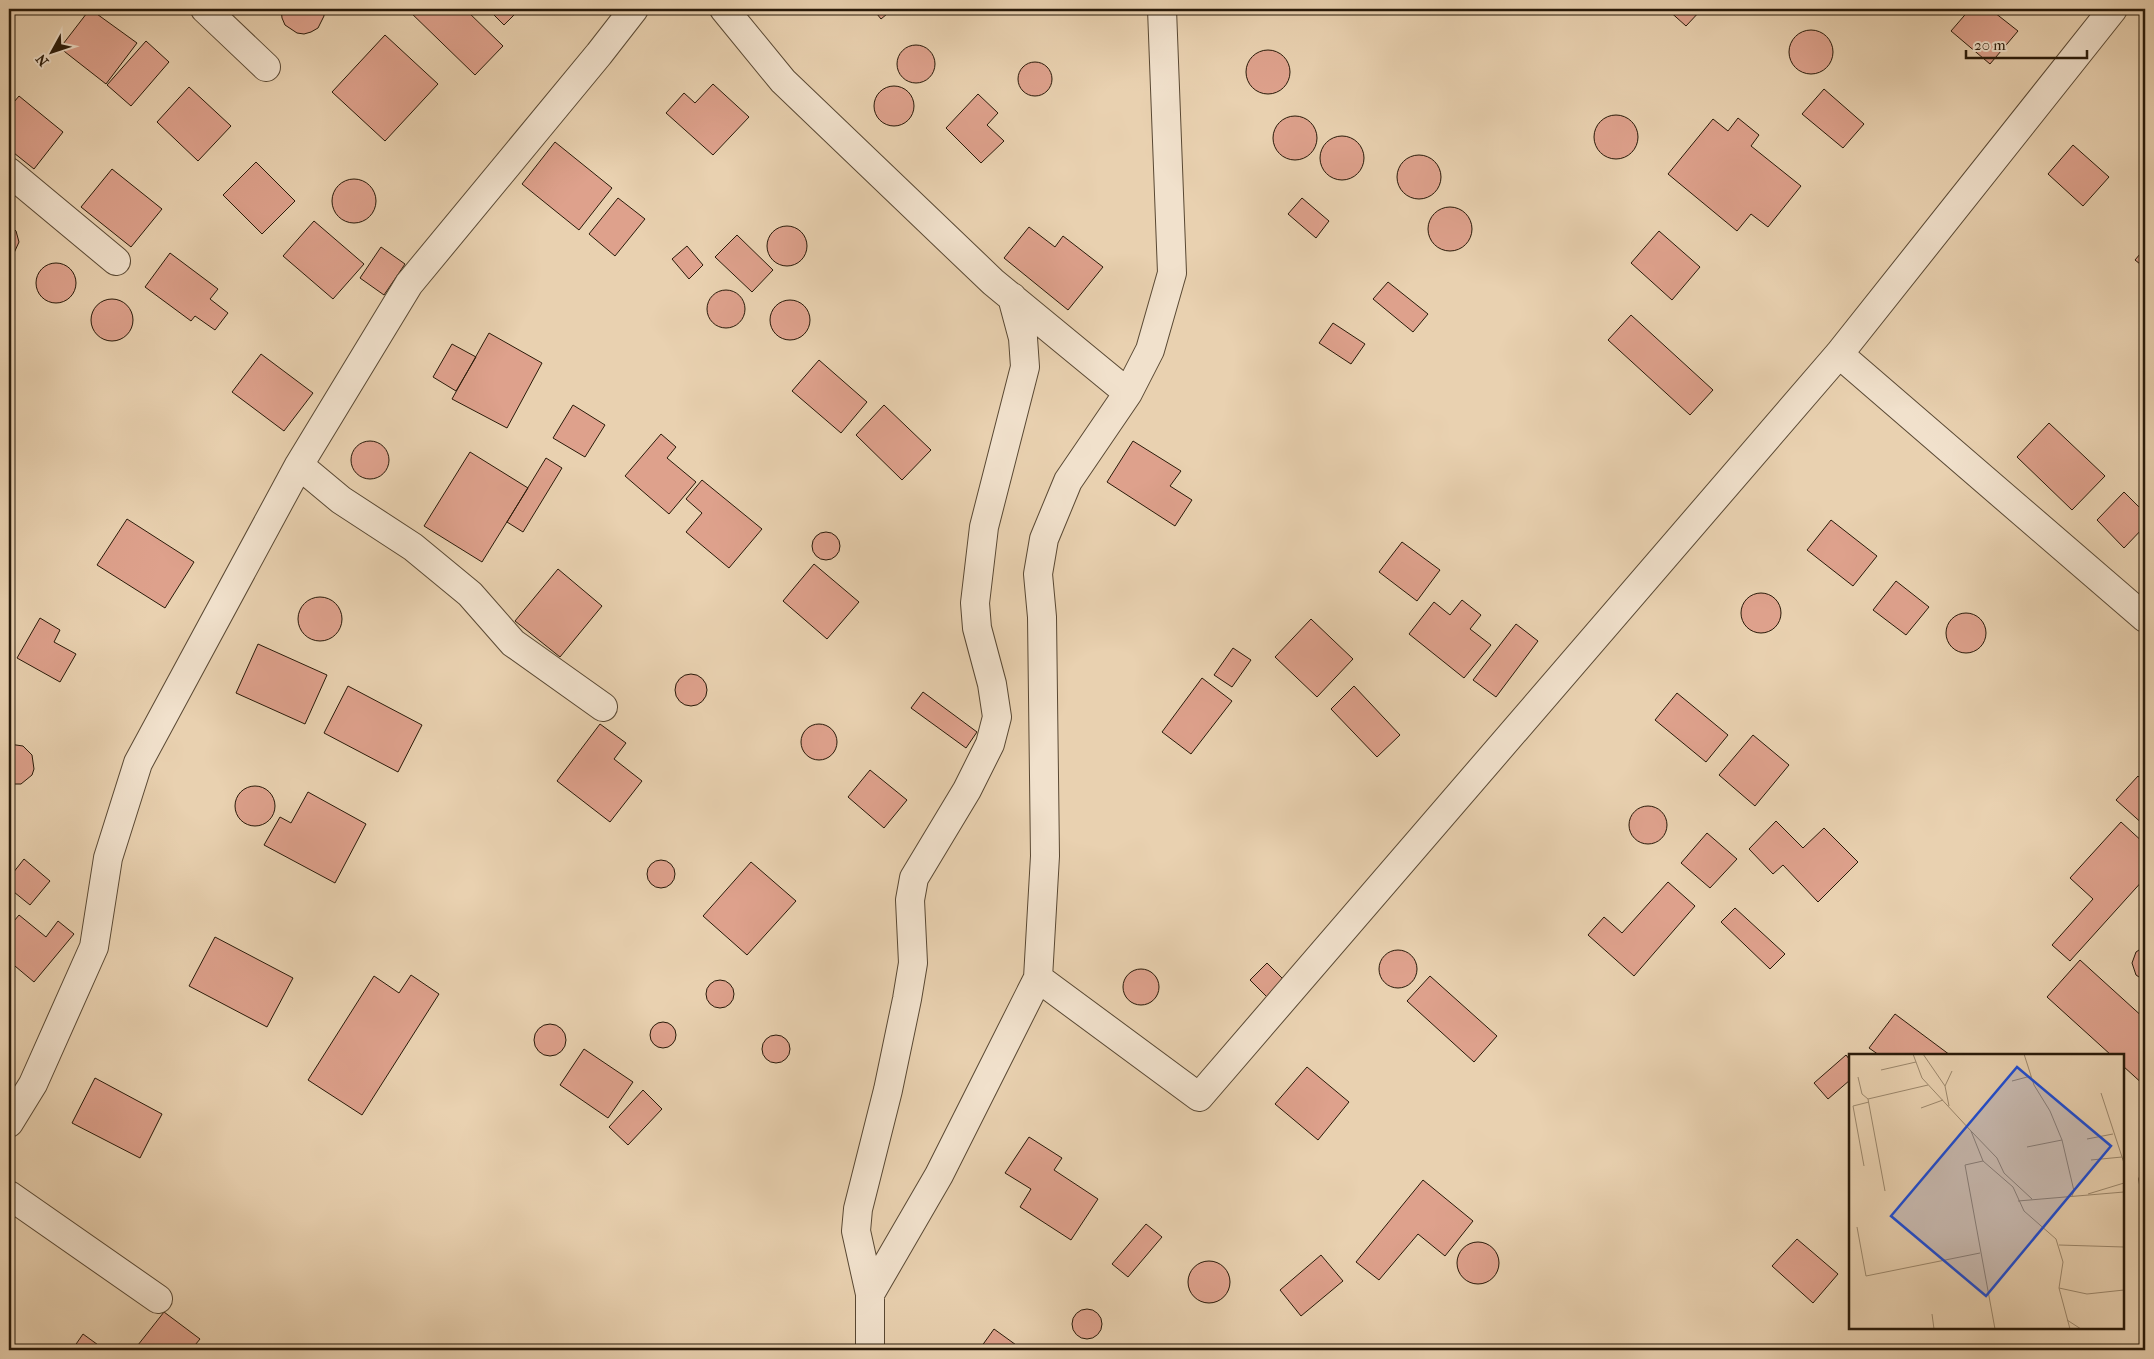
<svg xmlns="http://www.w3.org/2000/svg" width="2154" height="1359" font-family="'IM FELL French Canon',serif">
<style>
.building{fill:#dea18c;stroke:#291a09}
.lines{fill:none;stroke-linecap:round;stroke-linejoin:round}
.minor-casing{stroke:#594833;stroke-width:30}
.minor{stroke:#f1e1cc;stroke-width:28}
.inset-road{fill:none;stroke:#9c886d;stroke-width:1}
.view{fill:#1d4ed8;fill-opacity:0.15;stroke:#1d4ed8;stroke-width:2.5}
.inset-edge{fill:none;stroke:#291a09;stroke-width:2.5}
</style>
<rect width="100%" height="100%" fill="#e9d1b0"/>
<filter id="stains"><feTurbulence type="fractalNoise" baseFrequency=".004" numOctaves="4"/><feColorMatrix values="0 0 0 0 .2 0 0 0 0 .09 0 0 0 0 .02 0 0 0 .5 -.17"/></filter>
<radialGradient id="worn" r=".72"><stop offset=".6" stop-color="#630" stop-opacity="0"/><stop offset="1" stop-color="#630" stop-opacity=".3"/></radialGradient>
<path class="building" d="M90,9L137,43L106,84L60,48Z
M281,9H324V16L318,28L311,32L304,34L297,33L285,25L282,18Z
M407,9H465L503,46L475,75Z
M488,9H520L504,25Z
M873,9H893L881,19Z
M1464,9H1486L1472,12Z
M1667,9H1702L1686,26Z
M1970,9H1990L2018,31L1990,64L1951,31Z
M1789 52a22 22 0 1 1 44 0a22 22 0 1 1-44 0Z
M385,35L438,84L385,141L332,92Z
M146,41L169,62L131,106L107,85Z
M897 64a19 19 0 1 1 38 0a19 19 0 1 1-38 0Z
M1246 72a22 22 0 1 1 44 0a22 22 0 1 1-44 0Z
M1018 79a17 17 0 1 1 34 0a17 17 0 1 1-34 0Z
M713,84L749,117L713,155L666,113L684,93L695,103Z
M874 106a20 20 0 1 1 40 0a20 20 0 1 1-40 0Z
M189,87L231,126L198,161L157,122Z
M1824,89L1864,124L1843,148L1802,114Z
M978,94L998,113L987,125L1004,141L981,163L946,128Z
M19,96L63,132L34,169L9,149V108Z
M1594 137a22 22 0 1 1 44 0a22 22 0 1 1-44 0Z
M1273 138a22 22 0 1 1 44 0a22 22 0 1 1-44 0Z
M1738,118L1759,135L1751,146L1801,186L1768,227L1751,214L1737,231L1668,174L1713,119L1728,131Z
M1320 158a22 22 0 1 1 44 0a22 22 0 1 1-44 0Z
M555,142L612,188L579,230L522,184Z
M2073,145L2109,177L2083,206L2048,174Z
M1397 177a22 22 0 1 1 44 0a22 22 0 1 1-44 0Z
M256,162L295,201L262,234L223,195Z
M112,169L162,209L131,247L81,207Z
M332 201a22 22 0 1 1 44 0a22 22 0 1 1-44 0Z
M618,198L645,219L615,256L589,234Z
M1302,198L1329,221L1316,238L1288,214Z
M1428 229a22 22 0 1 1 44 0a22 22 0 1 1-44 0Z
M314,221L364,264L333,299L283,256Z
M9,224L16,231L19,242L14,253L9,257Z
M767 246a20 20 0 1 1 40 0a20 20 0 1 1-40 0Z
M1029,227L1055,247L1063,236L1103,267L1068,310L1004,258Z
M1659,231L1700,267L1672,300L1631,263Z
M737,235L773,270L752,292L715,257Z
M687,246L703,265L689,279L672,259Z
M381,247L405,264L384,295L360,278Z
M2145,248V268L2135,260Z
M170,253L218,289L210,299L228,313L215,330L195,316L191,321L145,287Z
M36 283a20 20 0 1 1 40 0a20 20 0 1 1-40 0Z
M1388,282L1428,314L1413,332L1373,299Z
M707 309a19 19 0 1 1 38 0a19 19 0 1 1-38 0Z
M91 320a21 21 0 1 1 42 0a21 21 0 1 1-42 0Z
M770 320a20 20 0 1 1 40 0a20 20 0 1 1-40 0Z
M1631,315L1713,390L1690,415L1608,340Z
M1333,323L1365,344L1351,364L1319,343Z
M489,333L542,363L507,428L452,399Z
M452,344L476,357L456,391L433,377Z
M261,354L313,393L284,431L232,392Z
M819,360L867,402L841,433L792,391Z
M573,405L605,425L585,457L553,438Z
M884,405L931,450L902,480L856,435Z
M2049,423L2105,476L2072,510L2017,457Z
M661,434L676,447L667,458L696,482L669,514L625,476Z
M1133,441L1181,471L1170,486L1192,500L1175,526L1107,482Z
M351 460a19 19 0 1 1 38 0a19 19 0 1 1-38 0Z
M470,452L528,488L482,562L424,526Z
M546,458L562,468L523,532L507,522Z
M702,480L762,529L729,568L686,532L702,513L686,499Z
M2124,492L2145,513V526L2124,548L2097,520Z
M127,519L194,562L165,608L97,565Z
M1831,520L1877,556L1853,586L1807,550Z
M812 546a14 14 0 1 1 28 0a14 14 0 1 1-28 0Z
M1402,542L1440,570L1417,601L1379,572Z
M814,564L859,602L827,639L783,601Z
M558,569L602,606L560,657L515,621Z
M1896,581L1929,607L1906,635L1873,610Z
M1741 613a20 20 0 1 1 40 0a20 20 0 1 1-40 0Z
M298 619a22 22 0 1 1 44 0a22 22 0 1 1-44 0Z
M1462,600L1481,615L1470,629L1491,645L1464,678L1409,634L1434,602L1450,615Z
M1946 633a20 20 0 1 1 40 0a20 20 0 1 1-40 0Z
M40,618L60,630L54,642L76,654L60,682L17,658Z
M1311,619L1353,659L1317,697L1275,657Z
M1516,624L1538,641L1496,697L1473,680Z
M258,644L327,675L305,724L236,693Z
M1233,648L1251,660L1232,687L1214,675Z
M675 690a16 16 0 1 1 32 0a16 16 0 1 1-32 0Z
M1202,678L1232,701L1191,754L1162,732Z
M348,686L422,725L398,772L324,733Z
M1354,686L1400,735L1377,757L1331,709Z
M923,692L977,732L966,748L911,708Z
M1677,693L1728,735L1706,762L1655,720Z
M600,724L626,743L614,759L642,781L610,822L557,781Z
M801 742a18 18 0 1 1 36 0a18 18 0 1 1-36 0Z
M1753,735L1789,765L1755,806L1719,775Z
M9,744L23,746L32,755L34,769L32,775L21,784H9Z
M870,770L907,800L884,828L848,797Z
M2138,776L2145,783V826L2116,800Z
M235 806a20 20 0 1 1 40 0a20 20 0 1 1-40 0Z
M308,792L366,824L335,883L264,845L280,817L291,823Z
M1629 825a19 19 0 1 1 38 0a19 19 0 1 1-38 0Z
M1776,821L1803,848L1824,828L1858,862L1818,902L1783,865L1773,874L1749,849Z
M2121,822L2145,844V878L2070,961L2052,945L2093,899L2070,878Z
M1707,833L1737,859L1710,888L1681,863Z
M24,859L50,881L30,905L9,888V878Z
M647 874a14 14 0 1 1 28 0a14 14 0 1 1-28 0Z
M751,862L796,901L747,955L703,916Z
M1668,882L1695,906L1634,976L1588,935L1604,917L1622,933Z
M1735,908L1785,954L1770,969L1721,922Z
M19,915L46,937L58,921L74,934L34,982L9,961V927Z
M215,937L293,978L267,1027L189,986Z
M2145,946V981L2136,975L2132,963L2136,952Z
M1379 969a19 19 0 1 1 38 0a19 19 0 1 1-38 0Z
M2080,960L2145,1019V1086L2123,1066V1055H2111L2047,997Z
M1267,963L1286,982L1269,999L1250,980Z
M1123 987a18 18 0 1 1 36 0a18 18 0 1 1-36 0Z
M411,975L439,994L362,1115L308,1080L374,976L399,993Z
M1430,976L1497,1036L1474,1062L1407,1001Z
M706 994a14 14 0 1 1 28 0a14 14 0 1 1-28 0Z
M1895,1014L1950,1055H1879L1869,1048Z
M650 1035a13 13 0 1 1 26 0a13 13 0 1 1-26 0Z
M534 1040a16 16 0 1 1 32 0a16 16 0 1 1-32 0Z
M762 1049a14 14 0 1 1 28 0a14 14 0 1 1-28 0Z
M584,1049L633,1082L608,1118L560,1085Z
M1846,1055L1850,1060V1080L1828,1099L1814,1083Z
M1307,1067L1349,1102L1318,1140L1275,1104Z
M95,1078L162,1114L140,1158L72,1123Z
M643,1090L662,1109L628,1145L609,1127Z
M1029,1137L1062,1158L1054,1170L1098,1199L1071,1240L1020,1207L1031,1189L1005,1173Z
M2145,1161V1199L2140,1190L2139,1179L2141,1169Z
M1423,1180L1473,1221L1445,1256L1418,1234L1379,1280L1356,1262Z
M1146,1224L1162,1237L1128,1277L1112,1264Z
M1797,1239L1838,1274L1813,1303L1772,1266Z
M1457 1263a21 21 0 1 1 42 0a21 21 0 1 1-42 0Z
M1321,1255L1343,1281L1301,1316L1280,1290Z
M1188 1282a21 21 0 1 1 42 0a21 21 0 1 1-42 0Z
M1072 1324a15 15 0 1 1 30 0a15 15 0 1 1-30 0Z
M164,1312L200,1339L191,1350H134Z
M994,1329L1023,1350H979Z
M83,1334L105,1350H72Z
M1546,1346H1553L1563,1350H1537Z"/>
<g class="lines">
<g class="minor-casing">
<path id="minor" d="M205,9L266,67
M724,9L783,81L993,282L1128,393
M9,172L116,261
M1839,354L2145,618
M299,465L341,500L413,547L470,594L513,643L603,707
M1038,978L1199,1097L1839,354L2113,9
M9,1123L33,1084L94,947L108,858L138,763L299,465L409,284L599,54L634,9
M9,1195L158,1299
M870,1294L856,1231L858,1209L888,1090L907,999L913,963L910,900L914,878L967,790L990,744L997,717L992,684L977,628L975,603L984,527L1025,367L1023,338L1012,297
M870,1350V1294L939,1175L1038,978L1045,856L1042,617L1038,574L1044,539L1068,481L1128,393L1150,350L1172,273L1162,9"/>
</g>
<use href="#minor" class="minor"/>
</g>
<g transform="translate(1849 1054)">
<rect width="275" height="275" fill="#e9d1b0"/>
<path class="inset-road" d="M64,0L73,24L122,77L134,107L164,133L175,157L207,185L214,208L210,234L221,275M74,0L96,32M175,0L185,31L201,57L213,86L225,137L223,142M32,16L67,8M9,23L13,40L19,45M163,27L182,22M252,39L275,109M100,52L96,32L103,17M72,54L94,46M122,77L148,104L155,119L183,145M238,85L264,80M178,93L213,86M242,106L273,103M134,107L116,111L146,275M15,112L4,52L20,48M36,137L19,45L79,31M239,140L275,129M169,147L275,138M8,173L17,222L131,199M210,191L275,193M210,234L238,240L275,236M83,260L85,275M218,266L232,275"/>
<path class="view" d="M168,13L262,92L137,242L42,162Z"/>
<rect width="275" height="275" class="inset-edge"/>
</g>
<rect width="2154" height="1359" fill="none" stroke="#e9d1b0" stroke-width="30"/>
<rect x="10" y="10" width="2134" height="1339" fill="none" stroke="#291a09" stroke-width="2.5"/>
<rect x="15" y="15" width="2124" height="1329" fill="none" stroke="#291a09"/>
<g transform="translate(52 52) rotate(230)" stroke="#f1e1cc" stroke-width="4" paint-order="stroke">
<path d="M0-4L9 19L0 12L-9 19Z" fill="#291a09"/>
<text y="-8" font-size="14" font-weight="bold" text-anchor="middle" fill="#291a09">N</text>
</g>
<path d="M1966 50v8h121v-8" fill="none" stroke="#291a09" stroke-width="2.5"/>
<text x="1974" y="50" font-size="15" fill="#291a09" stroke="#f1e1cc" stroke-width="4" paint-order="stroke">20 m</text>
<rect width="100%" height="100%" filter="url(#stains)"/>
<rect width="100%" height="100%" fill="url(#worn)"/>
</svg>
